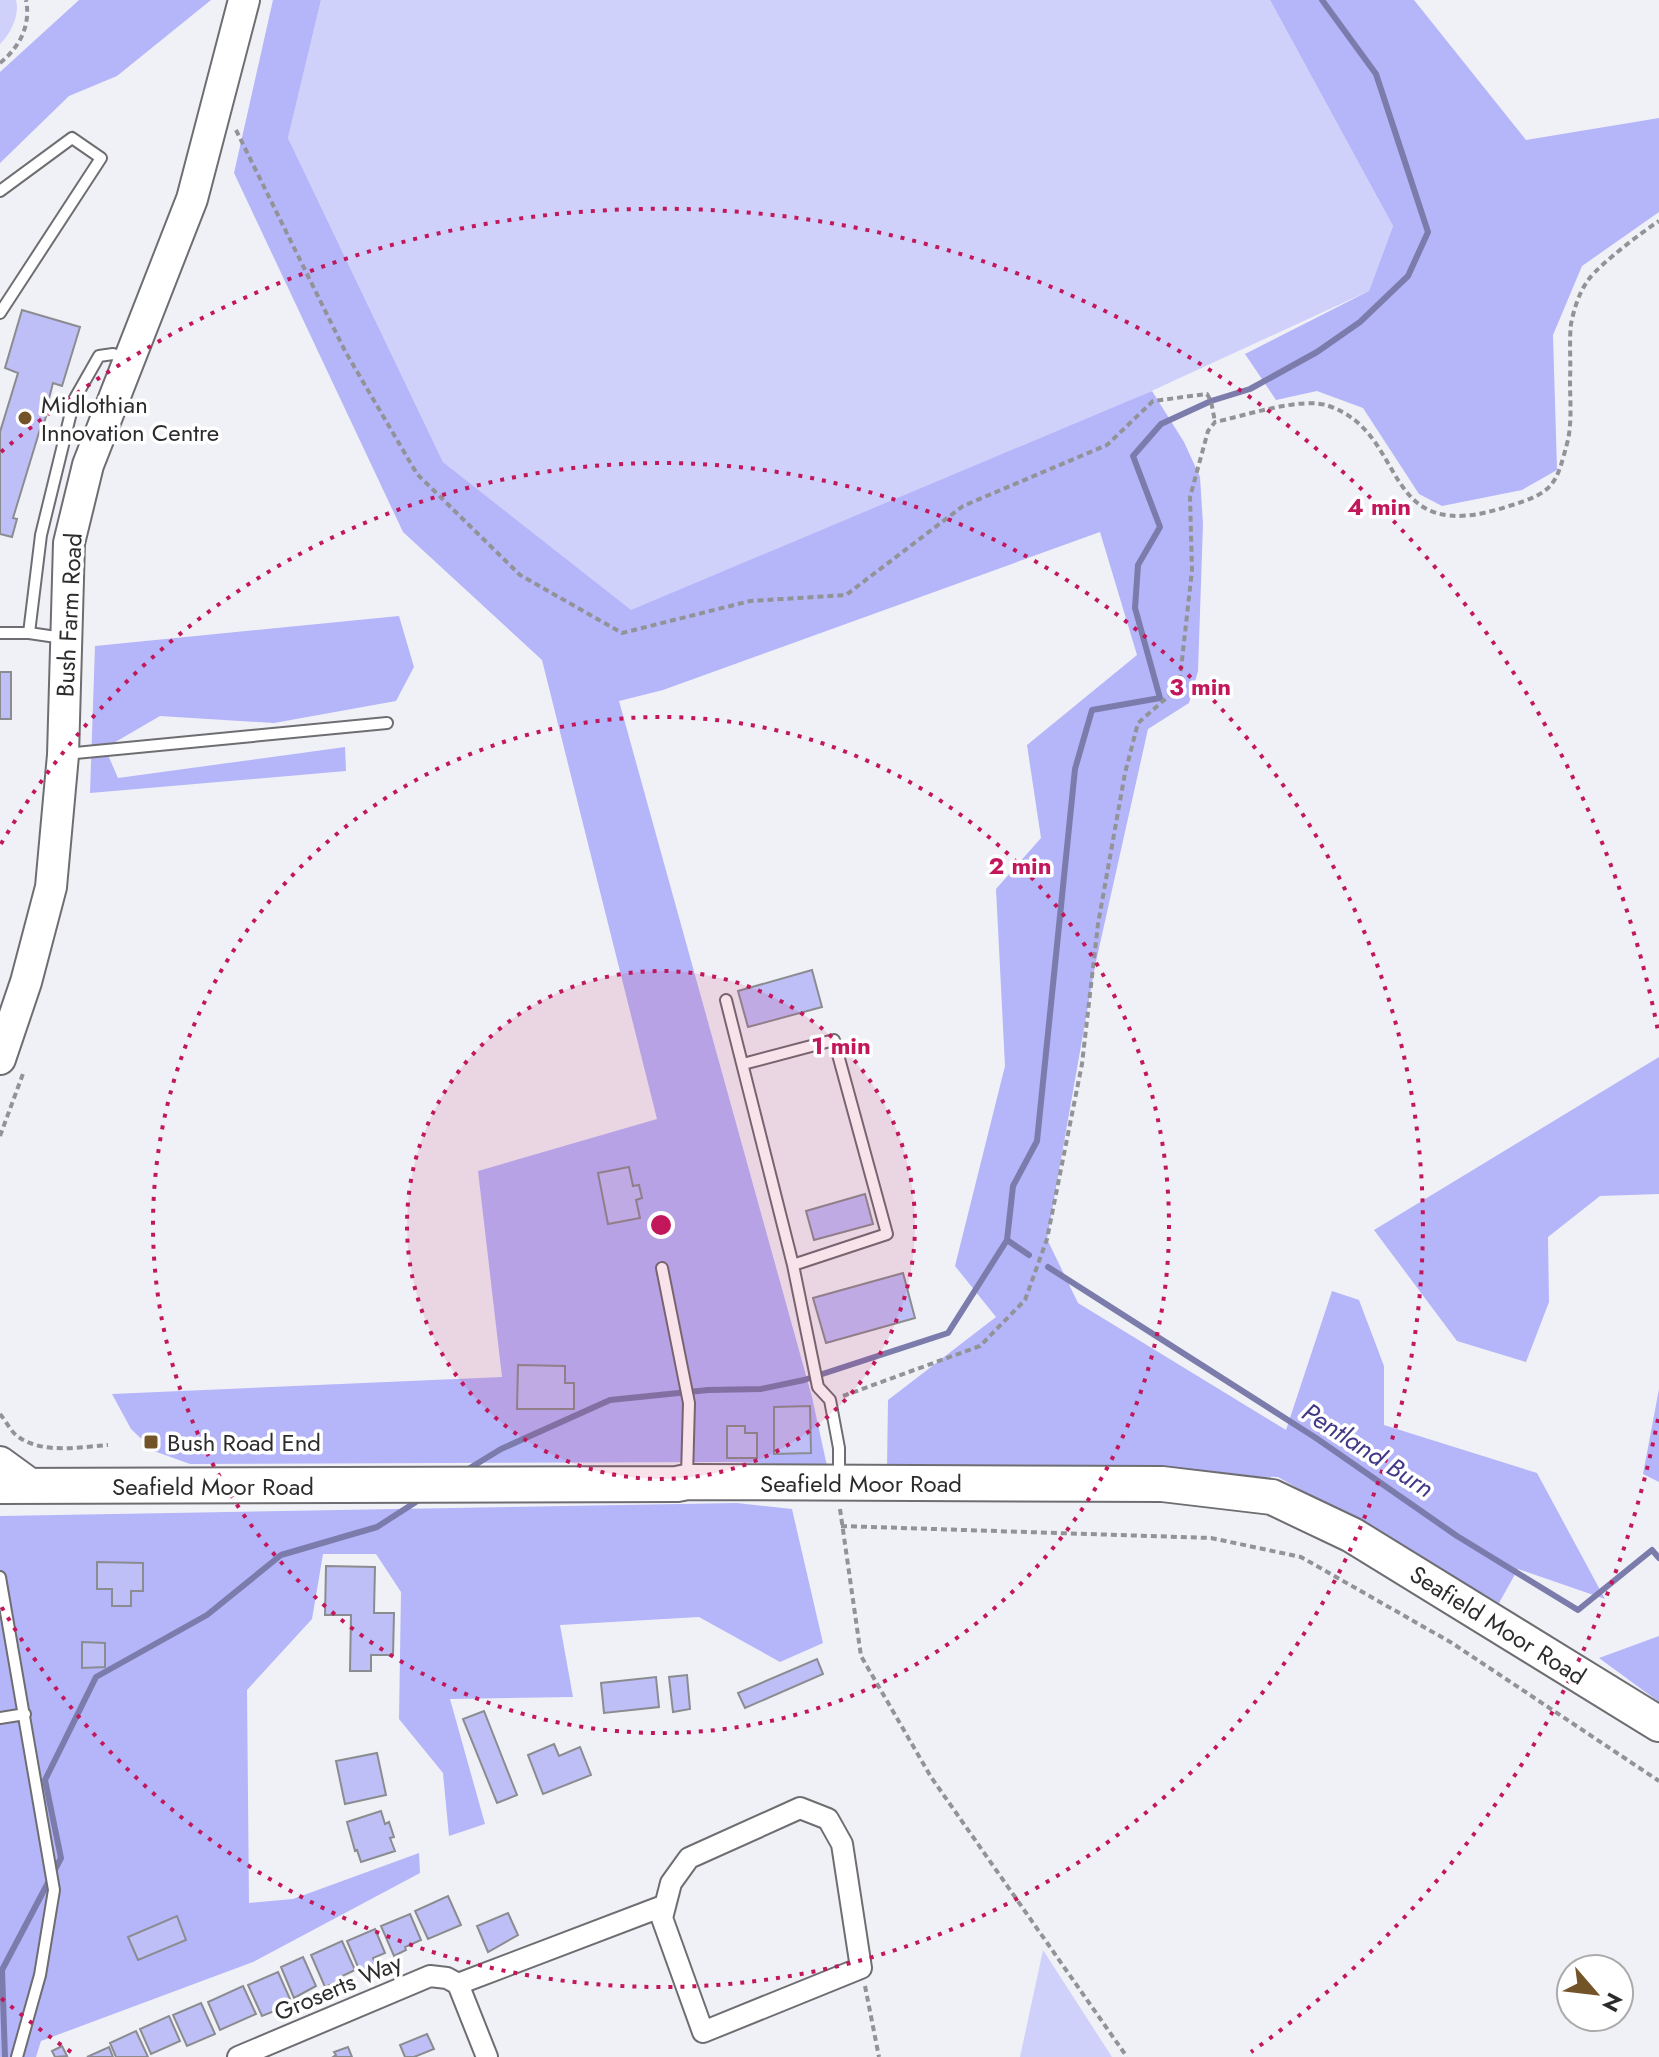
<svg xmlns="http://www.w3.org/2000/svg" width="1659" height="2057" font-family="Jost,sans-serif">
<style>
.green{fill:#d0d1fb}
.forest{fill:#b5b5fa}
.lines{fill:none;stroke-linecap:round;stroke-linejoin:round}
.stream{stroke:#7c7cac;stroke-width:6}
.building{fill:#bfbff7;stroke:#8b8c90;stroke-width:2}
.lane-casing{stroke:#6e6e72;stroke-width:14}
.street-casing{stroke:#6e6e72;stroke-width:24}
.secondary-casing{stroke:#6e6e72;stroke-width:34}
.primary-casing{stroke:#6e6e72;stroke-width:38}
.path{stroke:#929396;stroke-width:4;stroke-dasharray:6 4;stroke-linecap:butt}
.lane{stroke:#fff;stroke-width:10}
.street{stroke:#fff;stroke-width:20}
.secondary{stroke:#fff;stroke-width:30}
.primary{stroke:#fff;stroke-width:34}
.ring{fill:none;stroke:#c2185b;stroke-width:4;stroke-dasharray:4 8}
.poi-dot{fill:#735429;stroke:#fff;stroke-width:3}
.labels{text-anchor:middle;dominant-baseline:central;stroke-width:7;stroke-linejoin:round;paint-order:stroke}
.poi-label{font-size:24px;fill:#2c2c2e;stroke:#fff;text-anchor:start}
.street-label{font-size:24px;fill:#2c2c2e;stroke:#fff}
.water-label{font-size:26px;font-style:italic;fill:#413987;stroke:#fff}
.centre{fill:#c2185b;stroke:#fff;stroke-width:4}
.ring-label{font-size:24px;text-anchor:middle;font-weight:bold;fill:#c2185b;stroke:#fff;stroke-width:7;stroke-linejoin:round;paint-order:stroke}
</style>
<rect width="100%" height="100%" fill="#f0f1f6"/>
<path class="green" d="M0,0H16C20,15 11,33 0,44Z
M321,0H1270L1393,226L1369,291L1132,400L631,611L443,462L288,138Z
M1043,1950L1112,2057H1020Z"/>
<path class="forest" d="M79,0H211L117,76L69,96L0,163V72Z
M273,0H321L288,138L443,462L631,610L1152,391L1184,442L1200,477L1203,524L1198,671L1189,703L1148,729L1095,966L1047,1239L1078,1303L1286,1430L1332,1291L1359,1300L1384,1366V1425L1537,1473L1605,1599L1518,1569L1499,1603L1278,1477L887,1469L888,1400L996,1317L955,1266L1005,1066L996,889L1041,838L1027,745L1137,655L1100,532L663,690L619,701L812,1397L827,1466L735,1462L190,1464L154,1451L131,1429L112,1394L502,1377L478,1171L657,1119L542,660L403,532L234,173Z
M1270,0H1414L1526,140L1659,118V212L1582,266L1553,335L1557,470L1522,490L1442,506L1419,494L1363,408L1317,391L1276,400L1245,354L1369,291L1393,226Z
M399,616L414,667L396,701L274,723L160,716L105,748L118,778L345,747L346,771L90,793L95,646Z
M1659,1057V1194L1600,1196L1548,1237L1549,1302L1526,1362L1457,1341L1374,1230Z
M1659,1389V1482L1643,1474Z
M737,1503L792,1509L823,1643L780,1662L699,1617L560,1625L573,1697L450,1699L485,1824L449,1836L443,1773L399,1719L401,1592L376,1554H323L312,1619L247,1690L249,1903L293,1899L419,1853L420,1873L253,1962L41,2041L36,2057H0V1516Z
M1659,1636V1702L1599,1658Z"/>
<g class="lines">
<path class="stream" d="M1007,1240L1029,1255
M1048,1267L1316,1438L1457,1536L1578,1610L1652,1550L1659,1558
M465,1471L501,1449L610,1400L708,1390L761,1389L804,1380L948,1333L1007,1240L1013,1186L1037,1141L1075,769L1092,710L1160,698L1135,608L1138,565L1160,527L1133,456L1161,424L1211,401L1250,389L1317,352L1360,322L1408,276L1428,232L1376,74L1322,0
M5,2057L2,1970L61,1858L45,1780L96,1677L207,1615L281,1555L377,1527L422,1498"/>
</g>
<path class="building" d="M22,310L80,327L62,386L53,383L46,410H48L43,426H41L13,518L17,519L12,537L0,534V432L18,373L5,368Z
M0,672H11V719H0Z
M812,970L822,1007L748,1027L738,991Z
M629,1167L633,1186L639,1185L642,1198L636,1200L640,1218L608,1224L598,1173Z
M865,1194L873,1224L814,1240L806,1211Z
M903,1273L915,1318L826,1343L813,1298Z
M518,1365L565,1366V1383H574V1409H517Z
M810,1406L811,1453L774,1454V1407Z
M727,1426H745V1433H757V1458H727Z
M97,1562L143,1563V1591H131V1606H112V1589H97Z
M326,1566L375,1567L374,1613H394L393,1655H371V1671H350L351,1615H325Z
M82,1642L105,1643V1667L82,1668Z
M817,1659L823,1674L745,1708L738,1693Z
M687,1675L690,1709L673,1712L669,1677Z
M656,1677L659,1707L604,1713L601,1683Z
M484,1711L517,1795L497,1803L463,1719Z
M554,1744L559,1756L580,1747L591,1775L543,1794L528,1755Z
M377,1753L386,1795L345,1804L336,1761Z
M381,1811L385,1824L389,1822L394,1837L390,1838L395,1851L361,1862L357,1850L355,1851L347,1822Z
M448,1896L461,1925L428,1939L415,1911Z
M508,1913L518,1935L488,1952L477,1926Z
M410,1914L421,1940L405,1947L406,1950L394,1956L381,1926Z
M177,1916L186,1940L138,1960L128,1937Z
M375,1929L385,1953L373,1958L377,1967L361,1974L347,1941Z
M342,1941L355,1970L338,1978L339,1981L325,1987L311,1955Z
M303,1957L316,1986L294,1998L281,1967Z
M278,1972L290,1999L275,2006L277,2010L262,2016L248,1985Z
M243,1986L256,2014L220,2030L208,2002Z
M201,2003L215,2034L187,2046L173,2015Z
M169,2016L180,2041L151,2054L140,2029Z
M136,2031L148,2057H116L110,2043Z
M427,2034L434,2049L414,2057H405L400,2045Z
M62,2046L67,2056L55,2057L52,2051Z
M109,2047L113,2057H87Z
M348,2047L352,2057H333L336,2055L334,2052Z"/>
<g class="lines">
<g class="lane-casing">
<path id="lane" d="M0,191L72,138L101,158L0,313
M0,633H29L63,638
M29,633L41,535L74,400L99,356L113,354L128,359
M65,754L387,723
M726,1000L793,1265L818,1387L830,1400L839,1448V1478
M743,1064L834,1040L887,1234L793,1265
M662,1268L689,1403L687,1476
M0,1577L54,1890L40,1975L17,2057
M0,1718L25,1714"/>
</g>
<g class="street-casing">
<path id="street" d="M800,1808L828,1819L842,1844L861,1968L703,2032L662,1918L671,1883L689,1858Z
M458,1984L663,1906
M458,1984L487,2057
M238,2057L430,1976L447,1978L458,1984"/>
</g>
<g class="secondary-casing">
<path id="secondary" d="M0,1059L26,982L51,887L63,755L69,543L88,465L192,199L244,0
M0,1462L33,1486"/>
</g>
<g class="primary-casing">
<path id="primary" d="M0,1486L677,1484L687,1482L1162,1484L1272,1497L1352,1535L1659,1724"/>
</g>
<path class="path" d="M0,63C20,47 31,25 26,0
M236,130L345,351L417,474L520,575L622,633L750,601L846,595L963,506L1107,445L1153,401L1207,394L1211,401L1215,422
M0,1136L24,1071
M843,1396L980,1346L1025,1300L1047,1239L1082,1064L1098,924L1125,773L1138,723L1179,687L1192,570L1190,497L1208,431L1215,422C1244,416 1302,396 1329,406C1412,435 1376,550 1509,506C1555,492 1556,485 1568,440C1572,420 1570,399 1570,379C1571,361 1569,342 1571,324C1574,309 1579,292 1589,279C1600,264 1642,232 1659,221
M0,1414C6,1421 12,1434 20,1438C45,1454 80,1447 108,1445
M840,1509L861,1656L931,1777L1127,2057
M841,1526L1211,1538L1301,1557L1452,1643L1659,1781
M865,1986L879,2057"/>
<use href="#lane" class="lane"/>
<use href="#street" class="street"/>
<use href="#secondary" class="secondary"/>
<use href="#primary" class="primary"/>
</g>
<circle cx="661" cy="1225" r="254" fill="#c2185b" fill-opacity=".12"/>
<g class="ring">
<circle cx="661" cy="1225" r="254"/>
<circle cx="661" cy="1225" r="508"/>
<path d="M1 844A762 762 0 1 1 1 1606"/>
<path d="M1658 1419A1016 1016 0 0 1 1251 2052M71 2052A1016 1016 0 0 1 1 1998M1 452A1016 1016 0 0 1 1658 1031"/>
</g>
<g class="poi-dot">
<circle cx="25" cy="418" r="8"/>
<rect x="143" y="1434" width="16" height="16" rx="4"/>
</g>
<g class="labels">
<g class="poi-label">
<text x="41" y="404">Midlothian<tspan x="41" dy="28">Innovation Centre</tspan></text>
<text x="167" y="1442">Bush Road End</text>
</g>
<g class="street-label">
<text transform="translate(69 615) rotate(-87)">Bush Farm Road</text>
<text x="861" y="1483">Seafield Moor Road</text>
<text x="213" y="1486">Seafield Moor Road</text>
<text transform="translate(1498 1625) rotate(32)">Seafield Moor Road</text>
<text transform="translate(338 1987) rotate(-23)">Groserts Way</text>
</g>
<g class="water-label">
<text transform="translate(1368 1450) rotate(33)">Pentland Burn</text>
</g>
</g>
<circle cx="661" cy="1225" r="12" class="centre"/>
<g class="ring-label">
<text x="1379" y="515">4 min</text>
<text x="1200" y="695">3 min</text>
<text x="1020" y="874">2 min</text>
<text x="841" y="1054">1 min</text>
</g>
<g transform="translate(1595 1993) rotate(118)"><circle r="38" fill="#ffffff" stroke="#ababab" stroke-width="2"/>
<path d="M0-6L14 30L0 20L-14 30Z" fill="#735429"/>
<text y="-12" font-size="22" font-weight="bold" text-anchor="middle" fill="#2c2c2e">N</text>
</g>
</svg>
